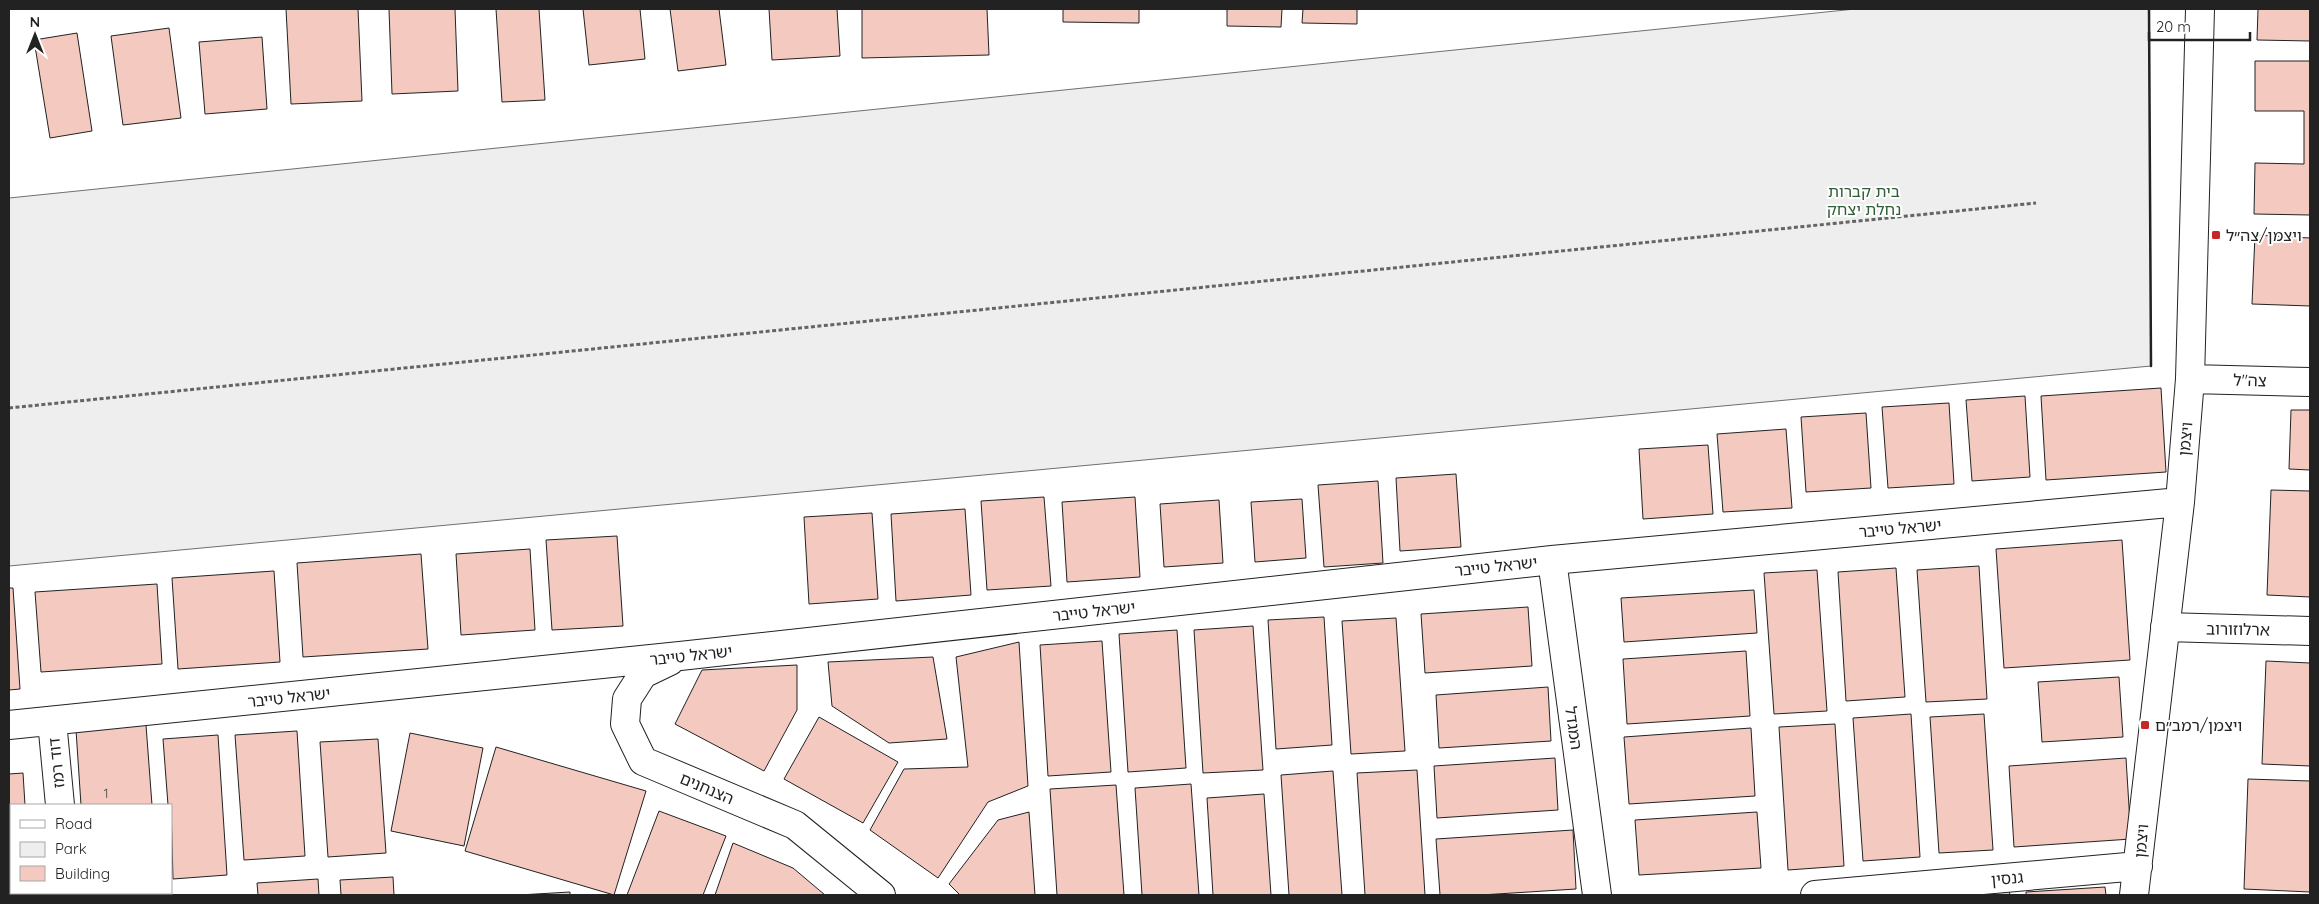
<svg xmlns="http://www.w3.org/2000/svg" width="2319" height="904" font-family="Quicksand,'Noto Sans Hebrew',sans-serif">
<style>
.green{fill:#eee;stroke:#6f6f6f}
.building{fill:#f3c9c0;stroke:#222}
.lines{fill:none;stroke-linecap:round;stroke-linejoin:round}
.minor-casing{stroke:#222;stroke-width:30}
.path{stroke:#646464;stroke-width:3;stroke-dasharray:4 2.5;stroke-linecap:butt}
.minor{stroke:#fff;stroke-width:28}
.wall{stroke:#222;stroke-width:2.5}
.poi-dot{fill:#c62828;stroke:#fff;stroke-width:2}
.labels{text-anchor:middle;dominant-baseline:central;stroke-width:4;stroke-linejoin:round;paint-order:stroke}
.number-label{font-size:14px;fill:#564c4a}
.park-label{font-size:16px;fill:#2f5e38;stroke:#fff}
.poi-label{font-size:16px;fill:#222;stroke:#fff;text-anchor:start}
.street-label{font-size:16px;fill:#222;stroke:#fff}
</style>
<rect width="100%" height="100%" fill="#fff"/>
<path class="green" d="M1855,9H2149L2151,366L9,566V198Z"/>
<path class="building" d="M286,9H358L362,101L291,104Z
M389,9H455L458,91L392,94Z
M496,9H539L545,100L502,102Z
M583,9H640L645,59L589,65Z
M670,9H719L726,65L678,71Z
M769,9H837L840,56L772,60Z
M862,9H987L989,55L862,58Z
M1063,9H1139V23L1063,22Z
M1227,9H1282L1281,27L1227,26Z
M1303,9H1357V24L1302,23Z
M2258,9H2310V41L2257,40Z
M169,28L181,118L123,125L111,36Z
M77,33L92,131L50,138L34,40Z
M262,37L267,109L205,114L199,42Z
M2255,61H2310V215L2254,214L2255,163L2304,164V111H2255Z
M2255,235L2310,238V306L2252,304Z
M2161,388L2166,472L2046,480L2041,396Z
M2025,396L2030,477L1972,481L1966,400Z
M1949,403L1954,484L1888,488L1882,407Z
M2291,410H2310V470L2289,469Z
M1866,413L1871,488L1806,492L1801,417Z
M1786,429L1792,508L1723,512L1717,434Z
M1708,445L1713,514L1643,519L1639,449Z
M1456,474L1461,547L1400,551L1396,478Z
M1378,481L1383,563L1324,567L1318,485Z
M2271,490L2310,491V597L2267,595Z
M1044,497L1051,586L987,590L981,501Z
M1135,497L1140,577L1067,582L1062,502Z
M1302,499L1306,558L1255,562L1251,502Z
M1219,500L1223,563L1164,567L1160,504Z
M965,509L971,595L896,601L891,514Z
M872,513L878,599L809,604L804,517Z
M617,536L623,626L552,630L546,540Z
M2122,540L2130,660L2004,668L1996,549Z
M530,549L535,630L461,635L456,554Z
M421,554L428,649L303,657L297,563Z
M1979,566L1987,699L1926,702L1917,570Z
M1896,568L1905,697L1846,701L1838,572Z
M1817,570L1827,711L1774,714L1764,573Z
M274,571L280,662L178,669L172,578Z
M157,584L162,664L41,672L35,592Z
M9,588H13L20,689L9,690Z
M1754,590L1757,633L1624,642L1621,598Z
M1528,607L1532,666L1425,673L1421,614Z
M1324,617L1332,745L1276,749L1268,620Z
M1396,618L1405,751L1351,754L1342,621Z
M1253,626L1263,770L1203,773L1194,630Z
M1177,630L1186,768L1128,772L1119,634Z
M1102,641L1111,772L1048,776L1040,645Z
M1019,642L1028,786L988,802L938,878L870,830L904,769L968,767L956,657Z
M1746,651L1750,716L1627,724L1623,659Z
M933,657L947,739L889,743L832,706L828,662Z
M2266,661L2310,663V766L2262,764Z
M797,665V710L764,771L675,724L702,670Z
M2119,677L2123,737L2042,742L2038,682Z
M1548,687L1551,741L1439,748L1436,695Z
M1911,714L1920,857L1863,861L1853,718Z
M1984,714L1993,850L1939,853L1930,717Z
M819,717L898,762L863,823L784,779Z
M1835,724L1844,866L1788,870L1779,727Z
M146,725L152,805H81L76,730Z
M1751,728L1755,796L1629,804L1624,737Z
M297,731L305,856L244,860L235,735Z
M410,733L483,748L464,846L391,831Z
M218,735L227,875L173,879L171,805H168L163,739Z
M378,739L386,853L328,857L320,742Z
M496,747L646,791L614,895L465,851Z
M1555,758L1558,810L1437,818L1434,766Z
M2126,758L2131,839L2014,847L2009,766Z
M1417,770L1425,895H1365L1357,773Z
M1333,771L1342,895H1289L1281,775Z
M23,773L25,805H11V865L9,866V774Z
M2248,779L2310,781V892L2244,889Z
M1191,784L1199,895H1142L1135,788Z
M1116,785L1124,895H1057L1050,789Z
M1264,794L1271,895H1213L1207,798Z
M659,811L726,836L703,895H627Z
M1029,812L1035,895H960L949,884L998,820Z
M1757,812L1761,868L1639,875L1635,820Z
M1573,830L1576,889L1481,895H1440L1436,839Z
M733,843L793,868L825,895H715Z
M393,877L394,895H341L340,880Z
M318,879L319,895H258L257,883Z
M2105,887L2106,895H2026V892Z
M2009,890L2010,895H1947Z
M570,892V895H519Z"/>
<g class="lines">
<g class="minor-casing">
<path id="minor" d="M2190,379L2310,382
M1552,560L1597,895
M2165,627L2310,631
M670,661L643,674L627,699L625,724L643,761L795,825L881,895
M52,721L60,805
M9,725L680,656L1552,560L2180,502
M69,893L70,895
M1815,895L2138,866
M2134,895L2180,502L2190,379L2200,9"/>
</g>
<path class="path" d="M9,408L2036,203"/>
<use href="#minor" class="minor"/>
<path class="wall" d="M2149,9L2151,366"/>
</g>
<g class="poi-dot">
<rect x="2211" y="230" width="10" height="10" rx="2.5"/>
<rect x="2140" y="720" width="10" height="10" rx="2.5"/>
</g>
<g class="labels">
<g class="number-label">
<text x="106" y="793">1</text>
</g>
<g class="park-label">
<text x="1864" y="191">בית קברות<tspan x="1864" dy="18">נחלת יצחק</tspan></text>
</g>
<g class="poi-label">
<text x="2226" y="235">ויצמן/צה״ל</text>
<text x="2155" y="725">ויצמן/רמב״ם</text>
</g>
<g class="street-label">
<text transform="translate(2250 380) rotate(2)">צה"ל</text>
<text transform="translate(2185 439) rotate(-85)">ויצמן</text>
<text transform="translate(1900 528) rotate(-5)">ישראל טייבר</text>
<text transform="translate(1496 566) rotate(-6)">ישראל טייבר</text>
<text transform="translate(1094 611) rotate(-6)">ישראל טייבר</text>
<text transform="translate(2238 629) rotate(1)">ארלוזורוב</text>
<text transform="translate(691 655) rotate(-6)">ישראל טייבר</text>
<text transform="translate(289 697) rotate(-6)">ישראל טייבר</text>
<text transform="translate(1574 728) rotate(82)">המגדל</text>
<text transform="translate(56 763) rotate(-96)">דוד רמז</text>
<text transform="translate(707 788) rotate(23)">הצנחנים</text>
<text transform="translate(2141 841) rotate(-85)">ויצמן</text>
<text transform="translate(2007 878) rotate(-5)">גנסין</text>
</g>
</g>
<rect width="2319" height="904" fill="none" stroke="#222222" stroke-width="20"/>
<rect x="10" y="804" width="162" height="90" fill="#ffffff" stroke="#a7a7a7"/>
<rect x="20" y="820" width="25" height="8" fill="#ffffff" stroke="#a7a7a7"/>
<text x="55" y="829" font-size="15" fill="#222222">Road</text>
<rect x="20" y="842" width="25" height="15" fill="#eeeeee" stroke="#a7a7a7"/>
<text x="55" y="854" font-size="15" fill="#222222">Park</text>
<rect x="20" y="866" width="25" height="15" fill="#f3c9c0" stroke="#a7a7a7"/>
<text x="55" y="879" font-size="15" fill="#222222">Building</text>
<g transform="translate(35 35)" stroke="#ffffff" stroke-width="4" paint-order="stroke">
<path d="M0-4L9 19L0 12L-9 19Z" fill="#222222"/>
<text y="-8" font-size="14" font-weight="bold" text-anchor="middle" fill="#222222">N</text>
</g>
<path d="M2149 32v8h101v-8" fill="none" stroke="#222222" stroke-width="2.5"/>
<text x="2156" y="32" font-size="15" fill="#222222" stroke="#ffffff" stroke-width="4" paint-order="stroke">20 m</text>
</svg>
